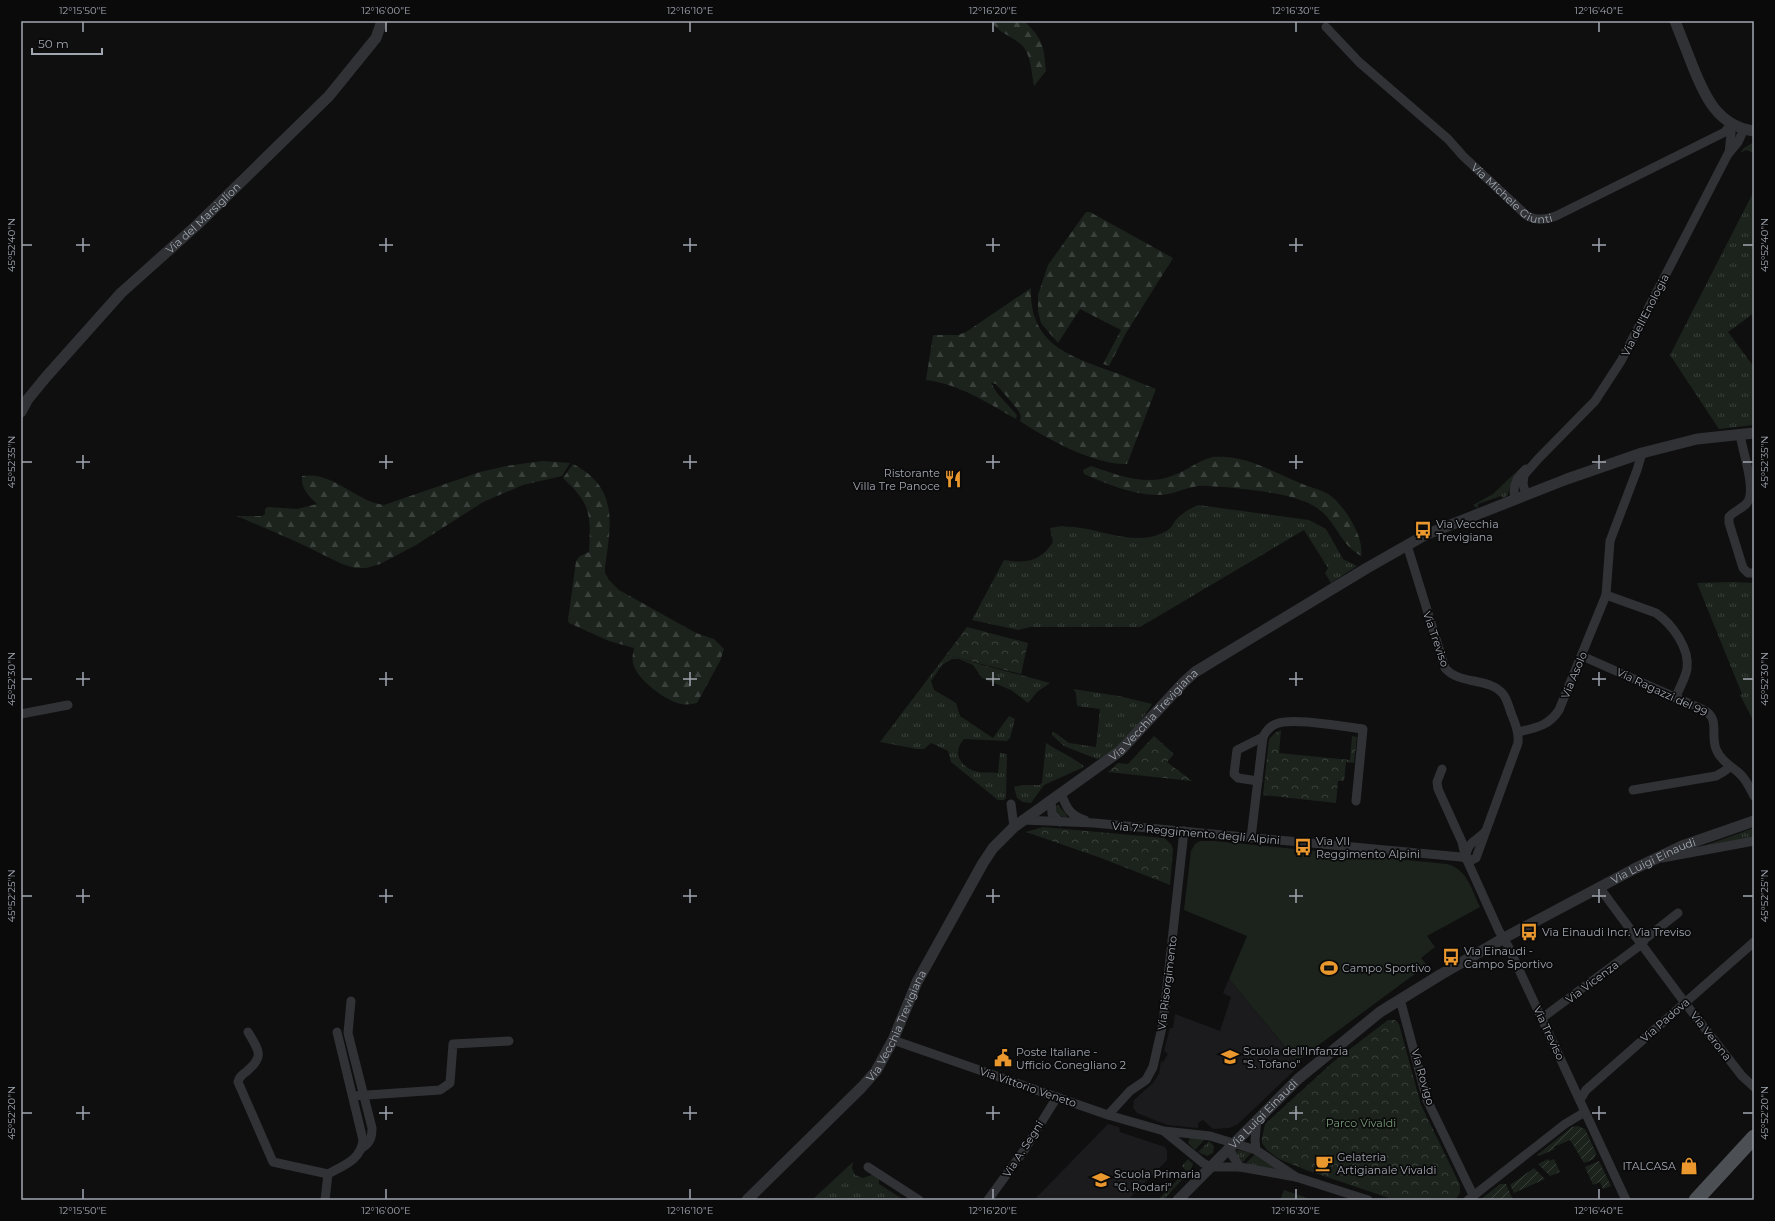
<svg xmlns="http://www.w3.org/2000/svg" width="1775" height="1221" font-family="Montserrat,sans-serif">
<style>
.built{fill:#1b1b1d}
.grass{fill:url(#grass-tufts)}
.forest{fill:url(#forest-firs)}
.park{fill:url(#park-crowns)}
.garden{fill:url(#garden-furrows)}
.pitch{fill:#1c231c}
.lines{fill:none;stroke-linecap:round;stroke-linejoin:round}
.minor{stroke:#303235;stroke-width:9}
.tertiary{stroke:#303235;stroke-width:11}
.primary{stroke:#4c4f54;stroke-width:15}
.ticks{fill:none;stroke:#a1a7b1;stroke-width:1.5}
.labels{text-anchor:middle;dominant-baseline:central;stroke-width:3.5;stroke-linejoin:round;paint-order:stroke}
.street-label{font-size:11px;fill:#a1a7b1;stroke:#0a0a0b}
.poi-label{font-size:11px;fill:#a1a7b1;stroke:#0a0a0b;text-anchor:start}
.park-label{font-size:11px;fill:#799c78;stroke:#0a0a0b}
.neatline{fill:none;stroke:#a1a7b1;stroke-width:1.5}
.ticks-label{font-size:10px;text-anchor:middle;fill:#a1a7b1}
</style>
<defs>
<pattern id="grass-tufts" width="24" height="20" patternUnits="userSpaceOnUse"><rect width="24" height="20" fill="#1c231c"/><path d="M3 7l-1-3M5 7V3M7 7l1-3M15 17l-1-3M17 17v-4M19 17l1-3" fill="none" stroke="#3a403b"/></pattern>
<pattern id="forest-firs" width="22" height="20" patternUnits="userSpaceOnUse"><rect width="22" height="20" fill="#1c231c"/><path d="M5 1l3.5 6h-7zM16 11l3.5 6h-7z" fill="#3a403b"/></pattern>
<pattern id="park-crowns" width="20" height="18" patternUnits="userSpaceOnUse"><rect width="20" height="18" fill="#1c231c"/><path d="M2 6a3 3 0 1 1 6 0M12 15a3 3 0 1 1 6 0" fill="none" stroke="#3a403b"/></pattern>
<pattern id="garden-furrows" width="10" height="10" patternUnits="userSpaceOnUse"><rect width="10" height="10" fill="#1c231c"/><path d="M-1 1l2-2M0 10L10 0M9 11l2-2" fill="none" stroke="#3a403b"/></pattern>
</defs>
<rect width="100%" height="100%" fill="#0f0f10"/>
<path class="built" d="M1229,979L1300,1065L1238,1124L1229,1128L1213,1129L1203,1120L1198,1123V1128L1167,1125L1137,1113L1133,1108L1134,1100L1153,1083L1159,1074L1161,1061L1163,1062L1168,1054L1164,1051L1170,1028H1173L1175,1014L1220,1031L1231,997L1223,993Z
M1108,1124L1119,1127L1120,1132L1165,1147L1167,1151V1160L1128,1200H1034Z"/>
<path class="grass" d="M1754,142V153L1746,150L1740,153L1744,148Z
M1754,191V313L1728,332L1754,367V425L1719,429L1670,355Z
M1516,472L1507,496L1503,498L1501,496L1478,504V507L1477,508L1473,505L1493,494Z
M1198,505L1309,520L1326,529L1343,559L1357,566L1331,583L1325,573L1328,568L1304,530L1140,627H1030L1018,630L972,620L1004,560C1026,564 1041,561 1053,542L1050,528C1084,521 1117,543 1150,537C1155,536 1164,533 1168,530C1171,528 1173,524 1175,521C1182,513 1189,509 1198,505Z
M1732,582L1754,583V722L1740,695L1742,694L1697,583Z
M946,655L1050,683L1037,692L1028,703L1011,690L982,678L973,665L959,659H952L942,665L931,681L934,690L956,703L960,716L993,738L1009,716L1015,719L1010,738L1007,741L964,739C951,753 961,768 978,772C984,773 992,772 998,773L1000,753L1007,754L1006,798L1004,800H998L951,762L948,751L931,743L924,749H917L880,742Z
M1073,689L1119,696L1152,704C1144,718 1114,757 1097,759L1064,746L1052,735V732H1054L1069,743L1096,747L1100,709L1077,706L1076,693Z
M1046,743C1053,748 1083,763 1084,767L1044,785L1031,803L1023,802L1017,798L1014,787L1022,785H1040L1042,783Z
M1058,805L1066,814L1067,817L1065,818L1055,813V806Z
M1754,828V839L1698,848Z
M1190,1138L1205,1139L1195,1150L1188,1143Z
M1209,1141L1214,1146L1213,1153L1207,1156L1198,1152Z
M1238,1150L1251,1153L1243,1162L1237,1157L1236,1152Z
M1255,1154L1277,1169L1252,1166L1246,1163Z
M1188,1159L1193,1164L1191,1170L1163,1200H1158L1186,1171L1182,1166Z
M853,1162L852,1168L855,1175L863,1178L875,1174L879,1177V1184L904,1200H812Z"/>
<path class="forest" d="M991,21H1024C1043,39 1044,46 1046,71L1034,86C1032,75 1031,59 1025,49C1017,37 998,34 991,21Z
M1086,212H1090L1173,258L1126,333L1109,366L1103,364L1121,330L1080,309L1058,343L1041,323L1038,311V295L1048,265Z
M1031,288C1029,347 1073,357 1119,374C1131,379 1143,384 1156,389L1127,464C1094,465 1047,439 1020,421L1021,416L1018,410L996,384L991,383L997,393L1017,415L1016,419C988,403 959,384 926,380L933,335H958L966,332Z
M1213,457C1246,455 1271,471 1300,483C1309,487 1320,489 1328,494C1344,504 1365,538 1361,556C1336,542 1337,515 1306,502C1281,492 1251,490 1225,487C1216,487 1206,485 1198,486C1183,488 1171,496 1156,495C1131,494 1107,484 1084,474L1083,470L1091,466C1118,475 1146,487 1174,475C1188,470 1199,460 1213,457Z
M542,461L570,463L562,476L523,485L483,502L416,545L380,564L366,568H355L342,564L297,542L237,516H262L265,514V509L268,507L297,509L317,504C309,496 301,489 302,476C333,471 355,501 384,505L480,472L506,466Z
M573,464C619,488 611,524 605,567V573L609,580L619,590L696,633L714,639L724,649L720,661L697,703C692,704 686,705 681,704C666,701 636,679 633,663C632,658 633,653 634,648L609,641L569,623L568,621L576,561L580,556L589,552C591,514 591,504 563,478Z"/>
<path class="park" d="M967,627L1028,643L1021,674L946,655Z
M1281,730L1279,753L1350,760L1352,736L1357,737L1354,763L1346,762L1344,781H1338L1336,803L1263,795L1269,739L1275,733Z
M1154,736L1174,754L1167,762L1192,781L1108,772L1118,763L1128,764Z
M1043,827L1164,838L1171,844L1173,849L1170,885L1101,858L1026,832Z
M1388,1020H1395L1399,1024L1421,1105L1460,1185V1193L1455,1200H1395L1306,1170L1279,1159L1267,1150L1262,1143V1138L1265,1124L1333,1062Z"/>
<path class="garden" d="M1578,1126L1585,1129L1596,1153L1594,1159L1584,1163L1570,1140L1554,1147L1555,1149L1539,1156L1537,1155L1572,1127Z
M1548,1159L1549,1161L1554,1159L1560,1172L1550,1176L1538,1164Z
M1599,1161L1611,1186L1603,1189L1600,1182L1593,1185L1585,1167Z
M1534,1168L1545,1179L1514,1193L1510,1185Z
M1500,1184H1506L1513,1200H1480Z"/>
<path class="pitch" d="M1200,841H1215L1447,864C1467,869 1472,890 1480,907L1427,936L1435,947L1421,958L1427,965L1297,1061L1229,979L1247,936L1184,910L1191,851L1195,844Z
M1284,1190L1313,1200H1280Z"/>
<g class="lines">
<g class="minor">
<path id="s1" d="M1326,27L1359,62L1448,139L1463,156L1526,215C1535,221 1545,220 1556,216L1725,132L1731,124"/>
<path d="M1729,153L1731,134V124"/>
<path d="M1740,434C1742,450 1757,490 1747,503C1742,509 1734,511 1729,517V523L1743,568L1748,573H1754"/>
<path d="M1526,495L1523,484L1524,475L1538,459L1595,401L1621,361L1728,154L1738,142L1744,129"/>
<path d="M1515,499C1512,486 1516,477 1526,469"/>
<path d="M1606,595L1656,613C1672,624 1690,648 1687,669C1685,679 1679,689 1675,698"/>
<path d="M1582,656L1702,709C1721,718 1710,733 1716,749C1720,760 1731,766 1739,773C1746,779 1750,788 1754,796"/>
<path d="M21,714L68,705"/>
<path d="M1518,732C1535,728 1549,726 1559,710L1606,595L1610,541L1637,470L1642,453"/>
<path d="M1442,769L1437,782L1438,789L1462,842L1465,855"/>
<path d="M1258,781L1238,778L1234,774L1237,750L1263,737"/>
<path d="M1633,790L1716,776L1723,772L1730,767"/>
<path d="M1061,793C1066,807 1070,816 1085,820"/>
<path d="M1051,800L1052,814L1060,822"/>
<path d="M1011,804L1014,827"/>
<path d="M1023,820L1094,823L1461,857L1472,860L1476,858L1518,743C1519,732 1515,723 1511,713C1509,707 1507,699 1503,694C1489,677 1459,685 1445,668L1407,545"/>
<path d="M1485,832C1475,842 1466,843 1466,858L1499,931L1508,946L1626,1200"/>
<path d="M1251,838L1263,737C1266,731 1270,726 1276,724C1292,717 1344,727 1363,729L1356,801"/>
<path d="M1662,858L1754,841"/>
<path d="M1599,887L1685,1003L1742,1076L1754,1087"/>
<path d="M1400,999L1427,1100L1473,1195"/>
<path d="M351,1001L348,1033L372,1128C372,1138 370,1143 362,1148"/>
<path d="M1542,1018L1642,944L1645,939L1678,913"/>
<path d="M248,1032C259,1051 265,1056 246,1072C242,1075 239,1077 238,1082L273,1162L328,1174"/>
<path d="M893,1040L1108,1115L1164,1131L1210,1136L1256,1150L1296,1177"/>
<path d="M353,1096L440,1090L450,1083L453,1044L509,1041"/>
<path d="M1580,1100L1586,1090L1754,942"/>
<path d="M1108,1115L1130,1091L1146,1080L1153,1067L1163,1023L1184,831"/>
<path d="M1165,1132L1203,1163L1211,1167H1240L1296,1177L1368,1200"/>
<path d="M1230,1147L1232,1155L1240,1167"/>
<path d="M1256,1150L1255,1140L1257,1119"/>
<path d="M868,1167L919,1200"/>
<path d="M325,1200L328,1174C344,1165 361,1160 363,1140L337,1032"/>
<path d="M988,1200L1025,1149L1057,1097"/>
<path d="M1468,1200L1565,1124L1585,1112"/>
</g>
<g class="tertiary">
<path d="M1675,21C1681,36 1687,52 1693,67C1705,97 1718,126 1754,131"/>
<path id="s2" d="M21,412L28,399L46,377L121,293L197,225L329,96L376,38L382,21"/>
<path id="s3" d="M747,1200L862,1087L876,1071L893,1040L917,982L983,863L993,848L1014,827L1120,751L1184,682L1195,672L1367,568L1425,535L1567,479L1642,453L1697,439L1754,433"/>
<path id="s4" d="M1178,1200L1298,1079L1380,1012L1440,975L1504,938L1634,869L1682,846L1754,821"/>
</g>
<path class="primary" d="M1696,1200L1754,1137"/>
</g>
<path class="ticks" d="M83,22V32M386,22V32M690,22V32M993,22V32M1296,22V32M1599,22V32M83,238V252M386,238V252M690,238V252M993,238V252M1296,238V252M1599,238V252M22,245H32M76,245H90M379,245H393M683,245H697M986,245H1000M1289,245H1303M1592,245H1606M1743,245H1753M83,455V469M386,455V469M690,455V469M993,455V469M1296,455V469M1599,455V469M22,462H32M76,462H90M379,462H393M683,462H697M986,462H1000M1289,462H1303M1592,462H1606M1743,462H1753M83,672V686M386,672V686M690,672V686M993,672V686M1296,672V686M1599,672V686M22,679H32M76,679H90M379,679H393M683,679H697M986,679H1000M1289,679H1303M1592,679H1606M1743,679H1753M83,889V903M386,889V903M690,889V903M993,889V903M1296,889V903M1599,889V903M22,896H32M76,896H90M379,896H393M683,896H697M986,896H1000M1289,896H1303M1592,896H1606M1743,896H1753M83,1106V1120M386,1106V1120M690,1106V1120M993,1106V1120M1296,1106V1120M1599,1106V1120M22,1113H32M76,1113H90M379,1113H393M683,1113H697M986,1113H1000M1289,1113H1303M1592,1113H1606M1743,1113H1753M83,1189V1199M386,1189V1199M690,1189V1199M993,1189V1199M1296,1189V1199M1599,1189V1199"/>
<defs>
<g id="restaurant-bare" transform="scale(1.38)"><path d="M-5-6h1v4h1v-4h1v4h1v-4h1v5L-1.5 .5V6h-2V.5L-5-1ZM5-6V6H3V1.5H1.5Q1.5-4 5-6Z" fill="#ea982e" stroke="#0a0a0b" stroke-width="2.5" paint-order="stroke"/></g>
<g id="bus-bare" transform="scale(1.38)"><path d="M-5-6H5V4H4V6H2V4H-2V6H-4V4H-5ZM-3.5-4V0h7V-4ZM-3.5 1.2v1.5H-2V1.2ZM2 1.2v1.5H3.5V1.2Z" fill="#ea982e" stroke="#0a0a0b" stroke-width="2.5" paint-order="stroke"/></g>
<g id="stadium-bare" transform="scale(1.38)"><path d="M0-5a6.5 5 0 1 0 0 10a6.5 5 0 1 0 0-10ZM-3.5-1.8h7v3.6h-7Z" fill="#ea982e" stroke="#0a0a0b" stroke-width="2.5" paint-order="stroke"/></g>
<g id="school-bare" transform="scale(1.38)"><path d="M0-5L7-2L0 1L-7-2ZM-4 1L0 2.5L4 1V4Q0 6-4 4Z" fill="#ea982e" stroke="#0a0a0b" stroke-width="2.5" paint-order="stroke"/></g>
<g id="civic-bare" transform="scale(1.38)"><path d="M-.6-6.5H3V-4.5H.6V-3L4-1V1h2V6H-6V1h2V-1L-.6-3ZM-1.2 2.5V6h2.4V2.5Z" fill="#ea982e" stroke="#0a0a0b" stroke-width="2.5" paint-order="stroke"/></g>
<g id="cafe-bare" transform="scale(1.38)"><path d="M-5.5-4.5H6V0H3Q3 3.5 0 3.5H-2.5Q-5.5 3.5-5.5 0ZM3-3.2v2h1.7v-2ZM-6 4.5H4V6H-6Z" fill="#ea982e" stroke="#0a0a0b" stroke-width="2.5" paint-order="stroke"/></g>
<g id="shop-bare" transform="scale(1.38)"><path d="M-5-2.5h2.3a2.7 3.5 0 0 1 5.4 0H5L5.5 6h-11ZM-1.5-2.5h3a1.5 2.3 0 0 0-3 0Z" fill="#ea982e" stroke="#0a0a0b" stroke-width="2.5" paint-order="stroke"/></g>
</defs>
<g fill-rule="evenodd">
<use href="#restaurant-bare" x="953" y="479"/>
<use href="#bus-bare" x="1423" y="530"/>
<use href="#bus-bare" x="1303" y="847"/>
<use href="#bus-bare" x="1529" y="932"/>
<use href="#bus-bare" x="1451" y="957"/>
<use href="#stadium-bare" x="1329" y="968"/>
<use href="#school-bare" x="1230" y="1057"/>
<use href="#civic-bare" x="1003" y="1058"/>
<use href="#cafe-bare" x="1324" y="1163"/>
<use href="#shop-bare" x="1689" y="1166"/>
<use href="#school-bare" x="1101" y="1180"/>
</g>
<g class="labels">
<g class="street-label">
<text stroke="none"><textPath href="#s1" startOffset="252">Via Michele Giunti</textPath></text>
<text stroke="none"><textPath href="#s2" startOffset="267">Via del Marsiglion</textPath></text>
<text transform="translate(1645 315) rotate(-63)">Via dell'Enologia</text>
<text transform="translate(1436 639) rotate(71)">Via Treviso</text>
<text transform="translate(1574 675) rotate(-67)">Via Asolo</text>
<text transform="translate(1662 692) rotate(25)">Via Ragazzi del 99</text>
<text stroke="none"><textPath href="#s3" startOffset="644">Via Vecchia Trevigiana</textPath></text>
<text transform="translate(1196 833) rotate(5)">Via 7° Reggimento degli Alpini</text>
<text stroke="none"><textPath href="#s4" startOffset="589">Via Luigi Einaudi</textPath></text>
<text transform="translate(1592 982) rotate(-37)">Via Vicenza</text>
<text transform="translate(1167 983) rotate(-83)">Via Risorgimento</text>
<text transform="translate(1665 1020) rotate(-41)">Via Padova</text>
<text stroke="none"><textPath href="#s3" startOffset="232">Via Vecchia Trevigiana</textPath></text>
<text transform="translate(1549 1033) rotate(65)">Via Treviso</text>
<text transform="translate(1711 1036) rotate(52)">Via Verona</text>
<text transform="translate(1423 1077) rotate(74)">Via Rovigo</text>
<text transform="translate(1028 1087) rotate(19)">Via Vittorio Veneto</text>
<text stroke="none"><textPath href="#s4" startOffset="121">Via Luigi Einaudi</textPath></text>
<text transform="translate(1023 1149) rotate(-57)">Via A. Segni</text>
</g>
<g class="poi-label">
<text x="940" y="473" text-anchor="end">Ristorante<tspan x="940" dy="13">Villa Tre Panoce</tspan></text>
<text x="1436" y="524">Via Vecchia<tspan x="1436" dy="13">Trevigiana</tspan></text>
<text x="1316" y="841">Via VII<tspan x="1316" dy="13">Reggimento Alpini</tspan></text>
<text x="1542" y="932">Via Einaudi Incr. Via Treviso</text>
<text x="1464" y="951">Via Einaudi -<tspan x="1464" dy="13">Campo Sportivo</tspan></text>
<text x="1342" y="968">Campo Sportivo</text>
<text x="1243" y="1051">Scuola dell'Infanzia<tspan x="1243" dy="13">"S. Tofano"</tspan></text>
<text x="1016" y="1052">Poste Italiane -<tspan x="1016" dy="13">Ufficio Conegliano 2</tspan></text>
<text x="1337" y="1157">Gelateria<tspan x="1337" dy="13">Artigianale Vivaldi</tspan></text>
<text x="1676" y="1166" text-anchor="end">ITALCASA</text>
<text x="1114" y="1174">Scuola Primaria<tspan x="1114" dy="13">"G. Rodari"</tspan></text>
</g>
<g class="park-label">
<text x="1361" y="1123">Parco Vivaldi</text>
</g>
</g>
<rect width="1775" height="1221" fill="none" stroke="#0a0a0b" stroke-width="44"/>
<path d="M32 48v6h70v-6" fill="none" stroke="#a1a7b1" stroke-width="2"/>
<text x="38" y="48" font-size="12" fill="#a1a7b1" stroke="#0a0a0b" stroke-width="3" paint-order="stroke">50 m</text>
<rect x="22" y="22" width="1731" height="1177" class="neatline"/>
<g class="ticks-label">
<text x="83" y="14">12°15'50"E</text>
<text x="386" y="14">12°16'00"E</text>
<text x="690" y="14">12°16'10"E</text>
<text x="993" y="14">12°16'20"E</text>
<text x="1296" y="14">12°16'30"E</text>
<text x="1599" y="14">12°16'40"E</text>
<text transform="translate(11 245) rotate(-90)" y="4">45°52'40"N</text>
<text transform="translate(1764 245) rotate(-90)" y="4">45°52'40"N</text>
<text transform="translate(11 462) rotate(-90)" y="4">45°52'35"N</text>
<text transform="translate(1764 462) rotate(-90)" y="4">45°52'35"N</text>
<text transform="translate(11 679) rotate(-90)" y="4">45°52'30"N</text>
<text transform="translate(1764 679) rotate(-90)" y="4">45°52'30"N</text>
<text transform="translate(11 896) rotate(-90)" y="4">45°52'25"N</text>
<text transform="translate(1764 896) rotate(-90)" y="4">45°52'25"N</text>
<text transform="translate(11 1113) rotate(-90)" y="4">45°52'20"N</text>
<text transform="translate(1764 1113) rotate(-90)" y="4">45°52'20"N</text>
<text x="83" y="1214">12°15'50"E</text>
<text x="386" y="1214">12°16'00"E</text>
<text x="690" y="1214">12°16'10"E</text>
<text x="993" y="1214">12°16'20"E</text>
<text x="1296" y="1214">12°16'30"E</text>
<text x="1599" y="1214">12°16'40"E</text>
</g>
</svg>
